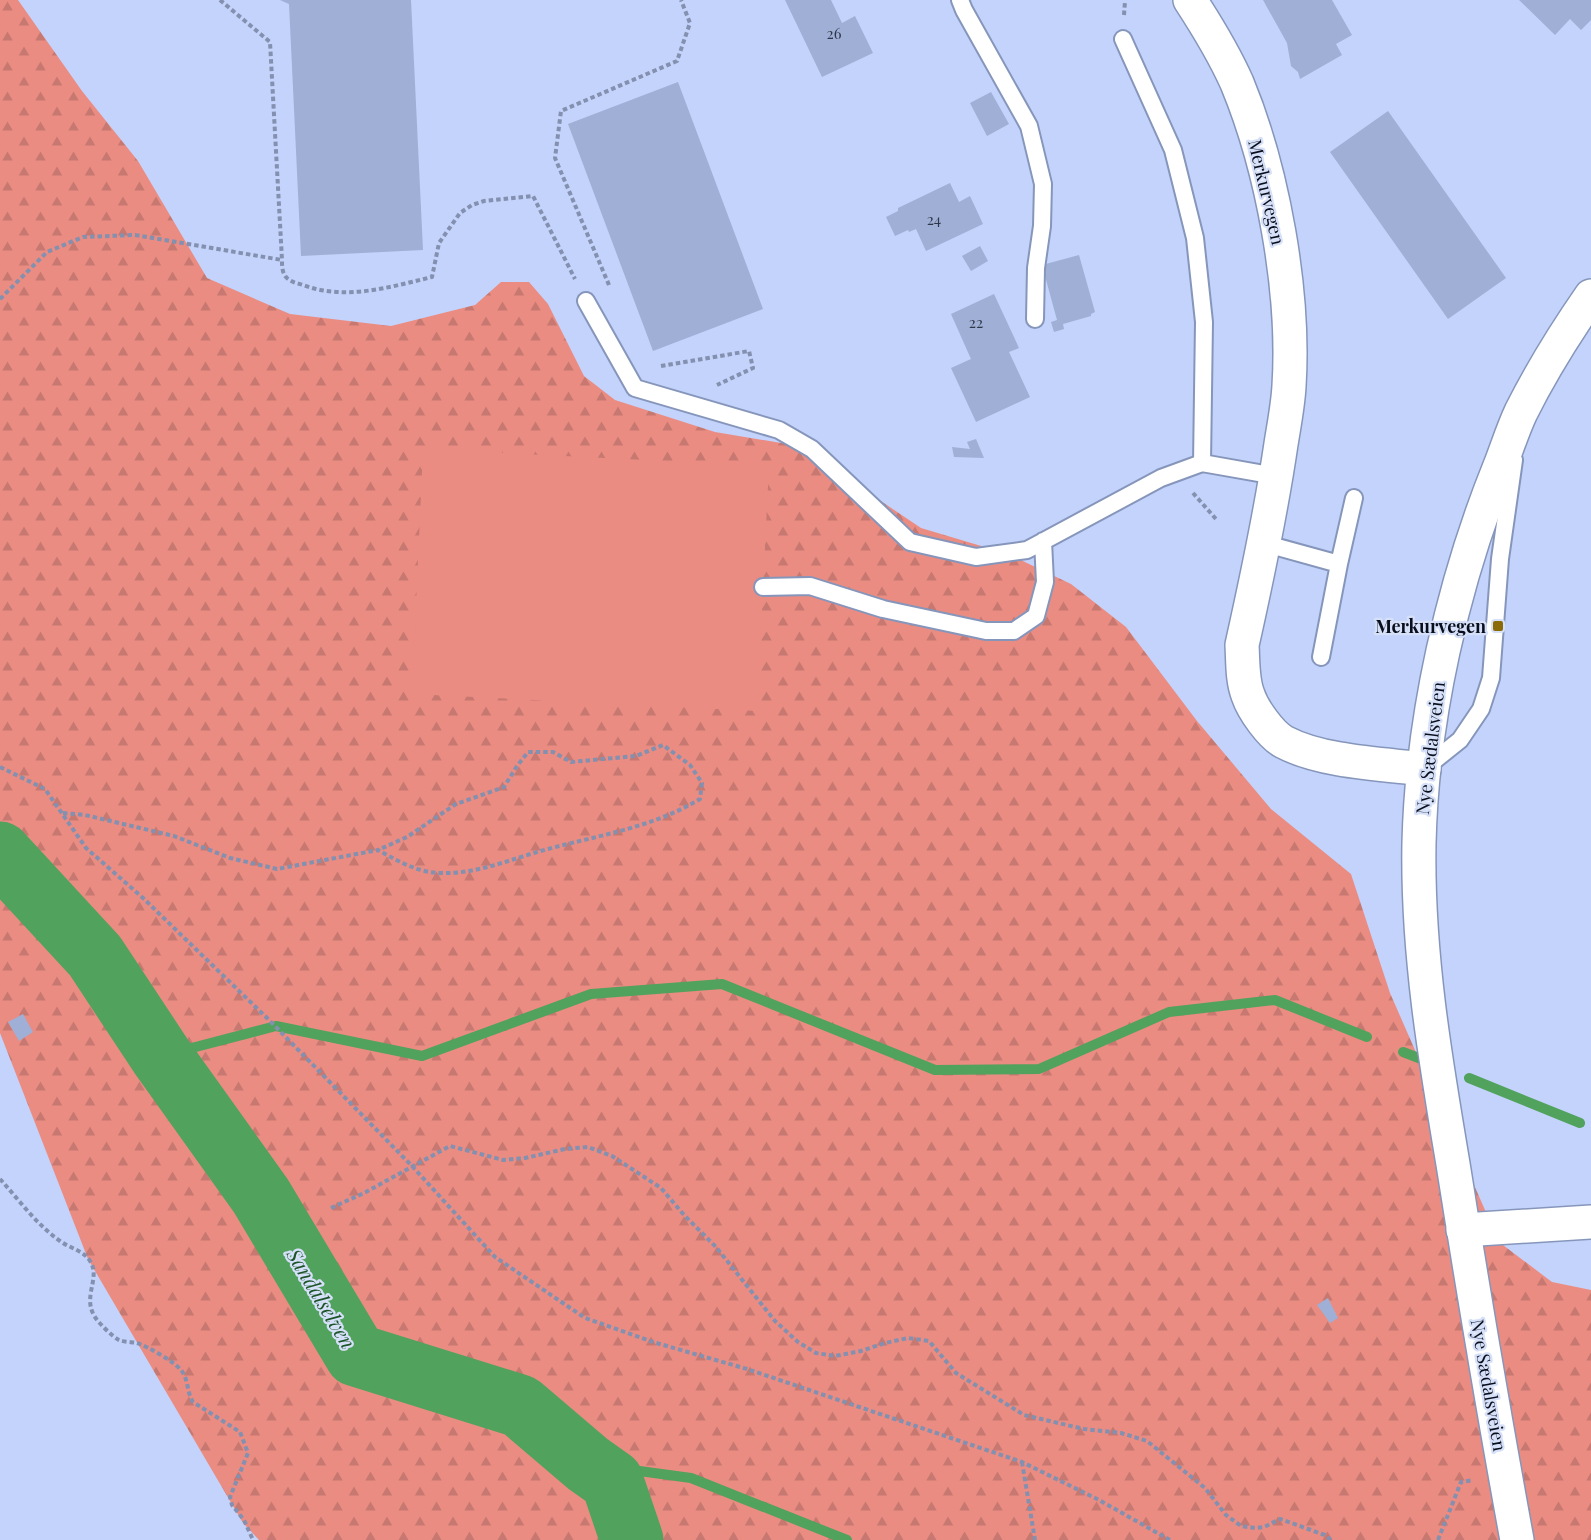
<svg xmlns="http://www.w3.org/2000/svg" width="1591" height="1540" font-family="'Playfair Display',serif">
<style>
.forest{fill:url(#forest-firs)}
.garden{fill:#ea8c82}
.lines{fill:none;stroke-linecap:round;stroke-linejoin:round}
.stream{stroke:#51a25d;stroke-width:10}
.river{stroke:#51a25d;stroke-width:63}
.building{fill:#9fafd5}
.lane-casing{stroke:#8696bb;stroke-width:20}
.street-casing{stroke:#8696bb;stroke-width:36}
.secondary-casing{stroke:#8696bb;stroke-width:36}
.path{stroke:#8490af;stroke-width:4;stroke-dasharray:4.5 3;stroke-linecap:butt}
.lane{stroke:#fff;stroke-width:16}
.street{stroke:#fff;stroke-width:33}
.secondary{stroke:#fff;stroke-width:33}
.poi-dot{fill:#8a6a09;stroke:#d6e1f9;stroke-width:2}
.labels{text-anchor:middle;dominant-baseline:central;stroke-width:4.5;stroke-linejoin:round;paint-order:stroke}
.number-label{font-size:15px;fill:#2e364a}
.street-label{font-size:18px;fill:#090e1c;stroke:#d6e1f9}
.poi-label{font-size:18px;font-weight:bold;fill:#090e1c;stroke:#d6e1f9;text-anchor:end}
.water-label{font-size:20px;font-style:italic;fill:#1c5427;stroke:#d6e1f9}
</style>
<defs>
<pattern id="forest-firs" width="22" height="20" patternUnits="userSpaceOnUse" patternTransform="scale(1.5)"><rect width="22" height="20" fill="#ea8c82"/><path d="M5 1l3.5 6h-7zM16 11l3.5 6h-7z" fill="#c77870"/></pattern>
</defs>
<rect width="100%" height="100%" fill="#c3d3fb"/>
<path class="forest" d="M0,0H18L82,91L138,161L207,278L290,314L391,326L475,305L501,282H529L548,304L584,376L615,400L715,432L799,446L921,528L1008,554L1071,584L1126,627L1197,721L1271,809L1351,874L1390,993L1499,1242L1552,1282L1591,1290V1540H259L243,1523L88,1259L0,1033Z"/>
<path class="garden" d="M423,449L769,466L757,711L412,694Z"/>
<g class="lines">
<path class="stream" d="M1403,1052L1429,1062
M161,1056L276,1026L422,1056L591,994L722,984L935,1070L1039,1069L1169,1012L1275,1000L1367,1037
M1469,1078L1580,1123
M588,1464L691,1478L847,1540"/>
<path class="river" d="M0,853L95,956L161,1056L261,1196L356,1355L520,1406L588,1464L612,1481L632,1540"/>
</g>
<path class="building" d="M280,0H411L423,250L301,256L289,4Z
M785,0H831L842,23L855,16L873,53L822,77Z
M1263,0H1332L1352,35L1336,44L1342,55L1300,79L1298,72L1291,66L1287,43Z
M1519,0H1591V20L1581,30L1570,19L1555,35Z
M678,82L763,309L653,351L568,124Z
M991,92L1009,124L987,136L970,103Z
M1388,111L1506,278L1448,319L1330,152Z
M950,183L959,202L970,196L983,224L926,251L916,229L909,232L908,230L895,236L886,217L898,211V208Z
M980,246L988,261L971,271L962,256Z
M1079,255L1095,312L1091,314V316L1063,324L1064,329L1054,332L1051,322L1057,320L1042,265Z
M994,294L1019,348L1009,352L1030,397L976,422L951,368L971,359L951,314Z
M976,439L984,458L954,457L952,447L970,449L967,442Z
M23,1014L33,1032L19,1041L8,1022Z
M1328,1298L1338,1318L1330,1323L1317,1305Z"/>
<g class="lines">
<g class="lane-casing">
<path id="lane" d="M960,0L964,10L1029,126L1043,184L1042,226L1036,268L1035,319
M1123,39L1173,150L1195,238L1204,322L1202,463
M586,301L635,388L779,430L812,449L910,542L976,557L1027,550L1161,478L1202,463L1276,476
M1263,543L1339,564L1354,498
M763,587L810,586L883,609L986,631H1014L1036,616L1045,582L1043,541
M1321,657L1339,564
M1425,768L1460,740L1481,709L1491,678L1500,559L1514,460"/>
</g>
<g class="street-casing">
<path id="street" d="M1190,0C1207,26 1224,54 1237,83C1273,170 1295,292 1289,386C1288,405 1284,425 1281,444C1271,512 1257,578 1242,645C1243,661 1242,680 1248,695C1253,710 1271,735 1284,742C1322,762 1382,764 1424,769
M1463,1230L1591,1222"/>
</g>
<g class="secondary-casing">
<path id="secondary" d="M1517,1540C1494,1415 1473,1290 1453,1164C1435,1058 1417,952 1419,843C1422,718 1453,582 1500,466C1507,448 1513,429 1521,412C1541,372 1566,332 1591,296"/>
</g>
<path class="path" d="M220,0L270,42L282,260C282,266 282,272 286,277C290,282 297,283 303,285C345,301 390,287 432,277L439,243L460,213L472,205L484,201L533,196L575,279
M1124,15L1125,1
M609,285L555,158L561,111L677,61L690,23L681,0
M0,299L47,252L83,237L135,235L282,260
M661,366L749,351L753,368L717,385
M1193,493L1216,519
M0,767L45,789L86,848L143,898L268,1019L412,1166L495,1257L585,1318L653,1342L747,1369L1022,1462L1099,1500L1170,1540
M63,813L85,815L174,836L230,858L277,869L378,850C398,861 418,873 442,873C479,874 513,858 548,849C600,835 654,827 700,799L702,783L690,765L663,745L636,756L571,762L553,752H528L517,766L504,787L456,804L407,837L378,850
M0,1179C19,1200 37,1225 60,1241C71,1249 83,1250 90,1261C102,1279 79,1299 98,1321C103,1327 112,1336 119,1340C124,1342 131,1342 137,1343C147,1346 173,1361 180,1369C189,1378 186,1391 193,1402L240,1432L248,1453L230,1497L232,1505L244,1520L253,1540
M331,1208L364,1193L450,1146L503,1160L525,1158L565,1149L588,1147L612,1156L661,1188L684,1215L716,1247L775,1321L798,1342L816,1353L835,1356L861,1351L885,1343L908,1338L929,1341L956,1373L1024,1415L1084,1429L1121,1433L1147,1441L1205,1488L1226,1515L1241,1526L1255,1528L1264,1527L1280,1519L1325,1535L1331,1540
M1022,1462L1035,1540
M1438,1540L1461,1482L1473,1480"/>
<use href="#lane" class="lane"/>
<use href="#street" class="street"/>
<use href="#secondary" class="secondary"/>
</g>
<rect class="poi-dot" x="1492" y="620" width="12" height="12" rx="3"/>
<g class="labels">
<g class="number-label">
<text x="834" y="33">26</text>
<text x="934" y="219">24</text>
<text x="976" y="322">22</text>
</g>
<g class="street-label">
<text transform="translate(1267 192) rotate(77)">Merkurvegen</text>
<text transform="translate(1430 748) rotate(-83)">Nye Sædalsveien</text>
<text transform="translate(1489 1385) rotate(80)">Nye Sædalsveien</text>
</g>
<g class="poi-label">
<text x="1486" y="626">Merkurvegen</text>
</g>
<g class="water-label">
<text transform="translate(322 1298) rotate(59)">Sandalselven</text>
</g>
</g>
</svg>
